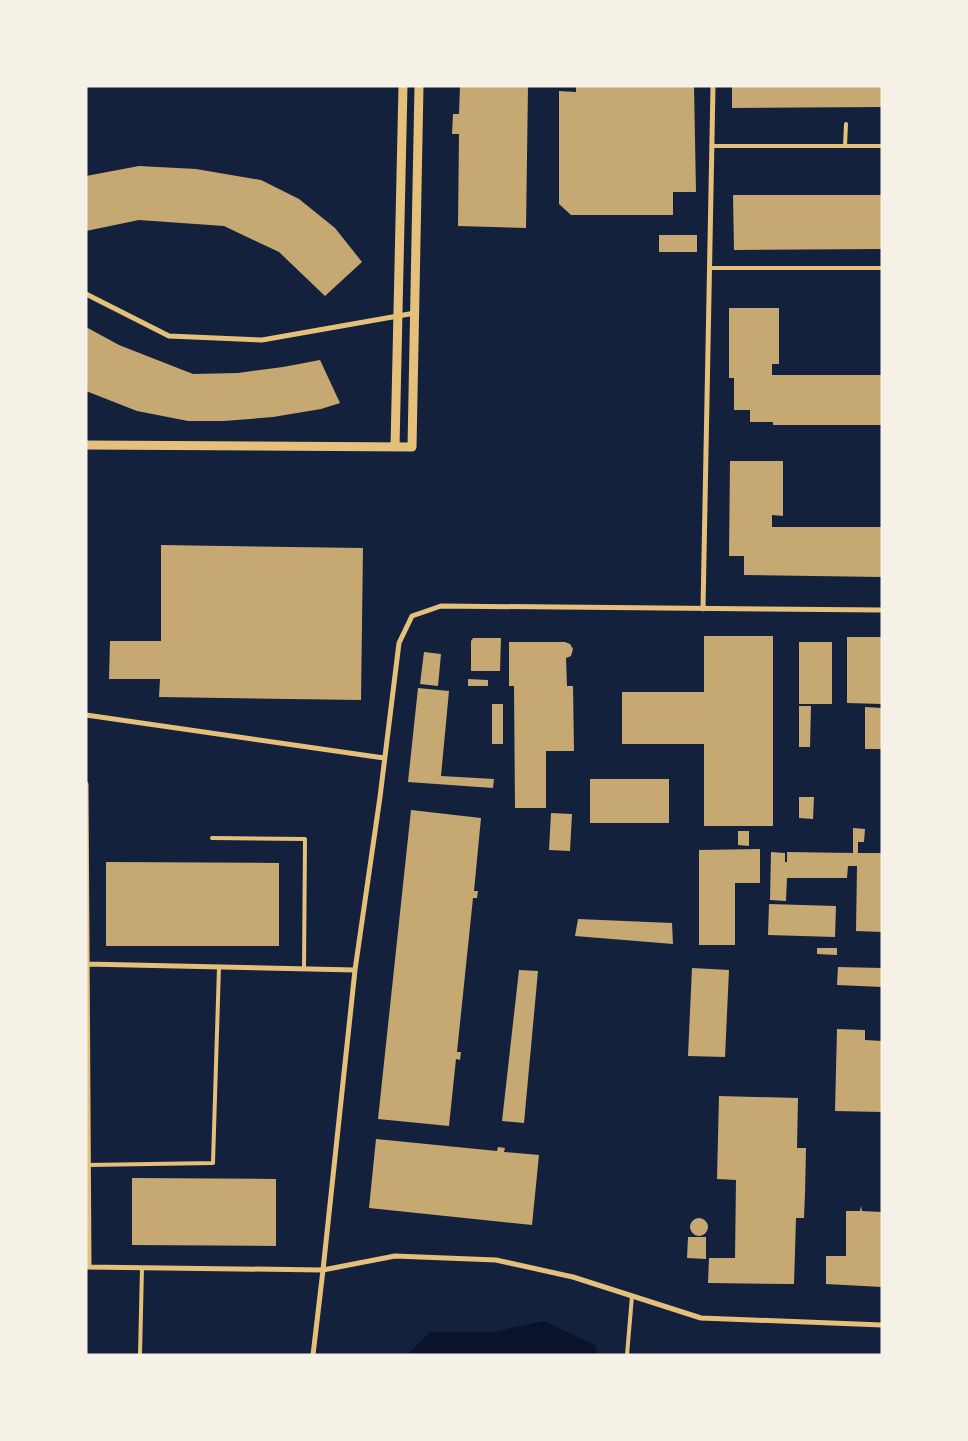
<svg xmlns="http://www.w3.org/2000/svg" width="968" height="1441" font-family="Poppins,sans-serif">
<style>
.water{fill:#0b132b}
.building{fill:#c6a872}
.lines{fill:none;stroke-linecap:round;stroke-linejoin:round}
.service{stroke:#e5c07b;stroke-width:4}
.minor{stroke:#e5c07b;stroke-width:5}
.tertiary{stroke:#e5c07b;stroke-width:9}
</style>
<rect width="100%" height="100%" fill="#14213d"/>
<path class="water" d="M544,1321L596,1346L597,1355H407L430,1332H492Z"/>
<path class="building" d="M460,86H528L526,228L458,226L459,134H452L453,114H459Z
M576,86H694L696,192H673V215H571L559,204V91L576,92Z
M732,86H882V107L732,108Z
M139,166L196,169L261,180L299,199L335,228L362,262L325,296L279,252L224,226L139,220L86,231V176Z
M733,195H882V249L734,250Z
M659,235H697V252H659Z
M729,308H779V364H772V375H882V425H773V422H750V410H734V378H729Z
M86,327L119,345L193,374L238,373L283,367L320,360L340,403L321,409L273,417L224,421H188L137,411L86,391Z
M730,461H783V516L772,515V527H882V577L744,575V556H729Z
M161,545L363,548L361,700L159,697L160,679H109L110,641H161Z
M704,636H773V826H704V744H622V692H704Z
M847,637H882V704L847,703Z
M473,638H501L500,671H471V641Z
M509,642H565L570,644L573,649L571,656L566,658L567,686H573L574,751H546V808H515L514,686H509Z
M799,642H832V704H799Z
M424,652L441,654L438,686L420,684Z
M468,679L488,680V686H468Z
M418,688L449,691L441,776L494,779L493,788L408,782Z
M492,704H503V744H492Z
M799,706H811L810,747H799Z
M865,707L882,708V749H865Z
M590,779H669V823H590Z
M799,797H814L813,819L799,818Z
M411,810L481,818L474,891H478L477,898H473L457,1052H461L460,1060L456,1059L449,1126L378,1119Z
M551,813L572,814L570,851L549,850Z
M853,828L865,829L864,842H858V853H882V932L856,931L857,866H848L847,878H787L786,901L770,900L771,852L785,853V862H787V852L853,853Z
M738,831H749V846L738,845Z
M760,849V883H735V945H699V850Z
M106,862L279,863V946H106Z
M769,904L836,906L835,937L768,935Z
M578,919L672,923L673,944L575,936Z
M817,948H837V955L817,954Z
M838,967L882,968V987L837,985Z
M692,968L729,970L725,1057L688,1056Z
M519,970L538,971L524,1123L502,1121Z
M837,1029L865,1030V1040L882,1041V1112L835,1111Z
M719,1096L798,1098L797,1148H806L805,1194L804,1218H796L794,1284L708,1283L709,1258H735L736,1180L717,1179Z
M376,1139L497,1151L498,1147L505,1148L504,1152L539,1155L532,1225L369,1208Z
M132,1178L276,1179V1246L132,1245Z
M861,1206L862,1211L882,1212V1287L826,1284V1256H846V1211H860Z
M690 1227a9 9 0 1 1 18 0a9 9 0 1 1-18 0Z
M688,1237H706V1259L687,1258Z"/>
<g class="lines">
<path class="service" d="M712,146H882
M845,146L846,124
M709,268H882
M212,838L305,839L304,969
M88,1165L213,1163L219,967
M140,1355L142,1268
M627,1355L632,1296"/>
<path class="minor" d="M86,294L169,336L262,340L415,313
M703,609L713,86
M882,610L441,606L412,616L399,643L380,797L355,970L323,1270L395,1256L496,1260L573,1277L701,1318L882,1325
M86,715L384,758
M86,784L89,1267
M86,964L355,970
M87,1267L323,1270L313,1355"/>
<path class="tertiary" d="M86,445L412,447L419,86
M395,447L403,86"/>
</g>
<rect width="968" height="1441" fill="none" stroke="#f6f1e7" stroke-width="175"/>
</svg>
